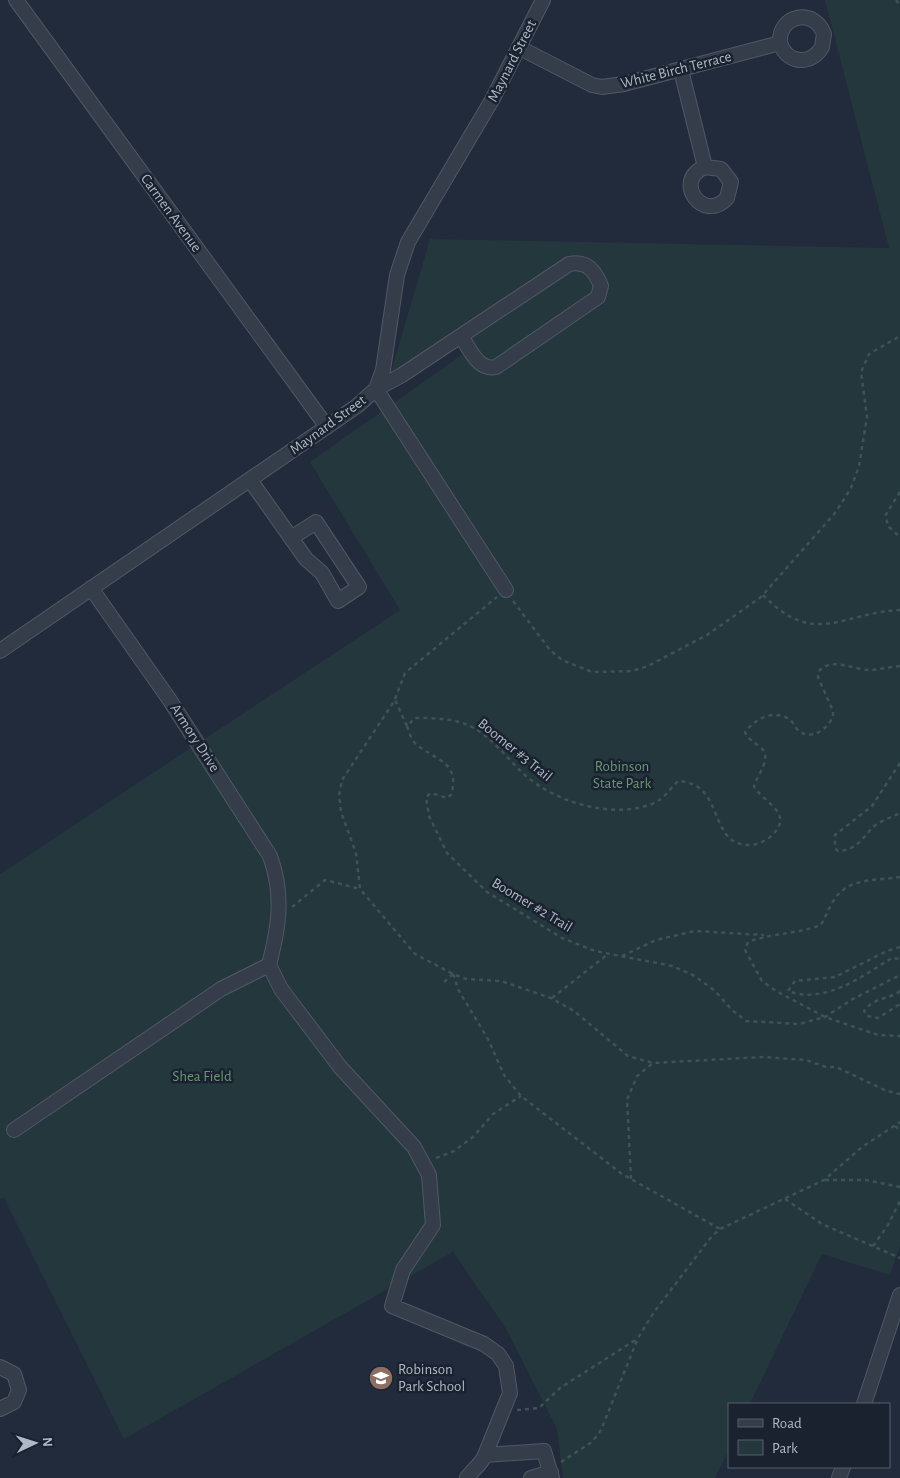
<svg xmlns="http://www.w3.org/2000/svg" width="900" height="1478" font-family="'Alegreya Sans',sans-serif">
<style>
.green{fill:#23373c}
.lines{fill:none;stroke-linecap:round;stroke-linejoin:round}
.minor-casing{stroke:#505865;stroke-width:16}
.path{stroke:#3e5356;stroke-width:2.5;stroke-dasharray:4 4;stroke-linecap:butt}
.minor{stroke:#353d4b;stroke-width:14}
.labels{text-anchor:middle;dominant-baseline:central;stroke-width:5;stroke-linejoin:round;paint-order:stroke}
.street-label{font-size:15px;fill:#b0b8c7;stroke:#1a222f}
.park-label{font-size:15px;fill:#679875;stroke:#1a222f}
.poi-label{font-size:15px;fill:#b0b8c7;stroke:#1a222f;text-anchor:start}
</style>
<rect width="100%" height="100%" fill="#212b3b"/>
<path class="green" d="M825,0H900V1246L890,1275L822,1254L750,1404H729V1450L715,1478H563L557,1429L505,1327L453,1252L124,1439L4,1198L0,1199V874L400,610L310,462L463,354L460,336L391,372L430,239L889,248Z"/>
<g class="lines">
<g class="minor-casing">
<path id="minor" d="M16,0L327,427
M520,48L592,85L602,87L624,84L780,43C787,64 811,66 822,47L824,34C814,7 778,15 780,43
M681,70L705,167L721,169L731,182L727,198C703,224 672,180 705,167
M461,336C469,348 478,371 496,367L598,297L601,286C595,271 587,260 569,264L402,375L376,389L506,590
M250,480L306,559L322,573L338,601L359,587L316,522L291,538
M91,588L169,699L270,856C284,895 279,926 269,965L281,989L340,1067L414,1147L429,1175L433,1225L403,1270L392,1306L484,1344L498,1354L506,1366L510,1393L485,1455
M0,651L357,406L376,389L383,370L397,275L408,242L492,100L543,0
M14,1130L221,989L269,965
M0,1367L14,1374L19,1390L14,1402L0,1409
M864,1404L900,1295
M467,1478C473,1469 481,1465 485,1455L544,1451L552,1478
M531,1478L551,1472
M839,1478L843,1467"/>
</g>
<path class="path" d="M896,0L900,5
M900,492L885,516L889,527L900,537
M763,595C814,648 841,613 900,610
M513,601L550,650L562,660L592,672L632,671L648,666L707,635L761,597L835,513L851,488L859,466L867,417L861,372L869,354L900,336
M900,666C889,667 879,670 868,670C852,669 832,657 819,671L818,677L833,711V717C827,729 812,741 799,731C795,728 793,721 789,719C773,709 755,719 745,732C748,739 753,741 759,746C774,757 758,773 754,786C761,801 795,813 773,834C768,840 758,845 749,845C707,845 726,783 678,781C670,789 664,799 652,804C613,819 557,803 526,776C508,760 493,738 472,727C455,718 434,718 415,718L407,726C409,732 411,740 416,744C435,760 461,762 451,795L447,798L431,793L426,797L429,816L447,853L487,892L562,938L595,951L672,966L693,975L714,990L732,1010L746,1021L799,1024L825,1017L851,1000L900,975
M395,699L405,673L497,597
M407,726L395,700L342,780L339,795L341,812L356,853L360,889L415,954L453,974L466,979L501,981L551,998L574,1011L628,1056L653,1063L763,1057L806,1060L826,1067H836L887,1091L900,1094
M900,763L872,806L835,835V848L838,851C855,850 862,840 871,829C877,822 892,817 900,813
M900,877C877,881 848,877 834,900C829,908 825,917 821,925C797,934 772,933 748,942L745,950L762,981L776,991L825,1017L878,1035L900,1036
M292,907L325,880L360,889
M900,947L887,951L835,977L795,981L788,991C825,1005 862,976 892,958L900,959
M622,956L656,940L695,931L764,935
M453,974L459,991L488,1039L504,1075L521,1096L622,1174L720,1229
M444,982L453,974
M900,991C888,1000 874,997 864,1011L867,1016L878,1018L900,1004
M552,998L608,954
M895,1126L900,1130
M436,1158L454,1151L473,1137L493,1114L521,1096
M631,1179L627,1100L637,1076L653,1063
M825,1180H866L900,1187
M785,1199L822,1224L900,1258
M873,1246L888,1225L900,1201
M517,1410L539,1408L560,1388L637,1339
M561,1462L592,1442L601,1430L638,1338L654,1312L712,1236L720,1229L824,1180L862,1147L900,1122"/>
<use href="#minor" class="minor"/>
</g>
<defs>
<g id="school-disc" transform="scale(1.25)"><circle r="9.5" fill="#8d6e63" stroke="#1a222f"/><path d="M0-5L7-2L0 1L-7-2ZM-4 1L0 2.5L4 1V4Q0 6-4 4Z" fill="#fff"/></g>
</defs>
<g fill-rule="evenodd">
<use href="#school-disc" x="381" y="1378"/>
</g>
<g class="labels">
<g class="street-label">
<text transform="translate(512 61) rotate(-63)">Maynard Street</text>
<text transform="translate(676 70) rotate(-14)">White Birch Terrace</text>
<text transform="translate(171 213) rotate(54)">Carmen Avenue</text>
<text transform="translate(328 425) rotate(-36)">Maynard Street</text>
<text transform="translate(195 738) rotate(57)">Armory Drive</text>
<text transform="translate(515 750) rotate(39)">Boomer #3 Trail</text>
<text transform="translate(532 905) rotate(31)">Boomer #2 Trail</text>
</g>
<g class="park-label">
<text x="622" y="766">Robinson<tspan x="622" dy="17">State Park</tspan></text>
<text x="202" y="1076">Shea Field</text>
</g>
<g class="poi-label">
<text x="398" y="1369">Robinson<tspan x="398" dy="17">Park School</tspan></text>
</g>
</g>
<rect x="728" y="1403" width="162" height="65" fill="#1a222f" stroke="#565e6c"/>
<rect x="738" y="1419" width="25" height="8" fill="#353d4b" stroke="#565e6c"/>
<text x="772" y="1428" font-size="15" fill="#b0b8c7">Road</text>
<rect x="738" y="1440" width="25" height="15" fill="#23373c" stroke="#565e6c"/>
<text x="772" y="1453" font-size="15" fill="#b0b8c7">Park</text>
<g transform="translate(35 1443) rotate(86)" stroke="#1a222f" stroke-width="4" paint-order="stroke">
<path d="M0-4L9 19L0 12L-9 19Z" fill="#b0b8c7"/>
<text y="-8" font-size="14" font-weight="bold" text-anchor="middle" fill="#b0b8c7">N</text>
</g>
</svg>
